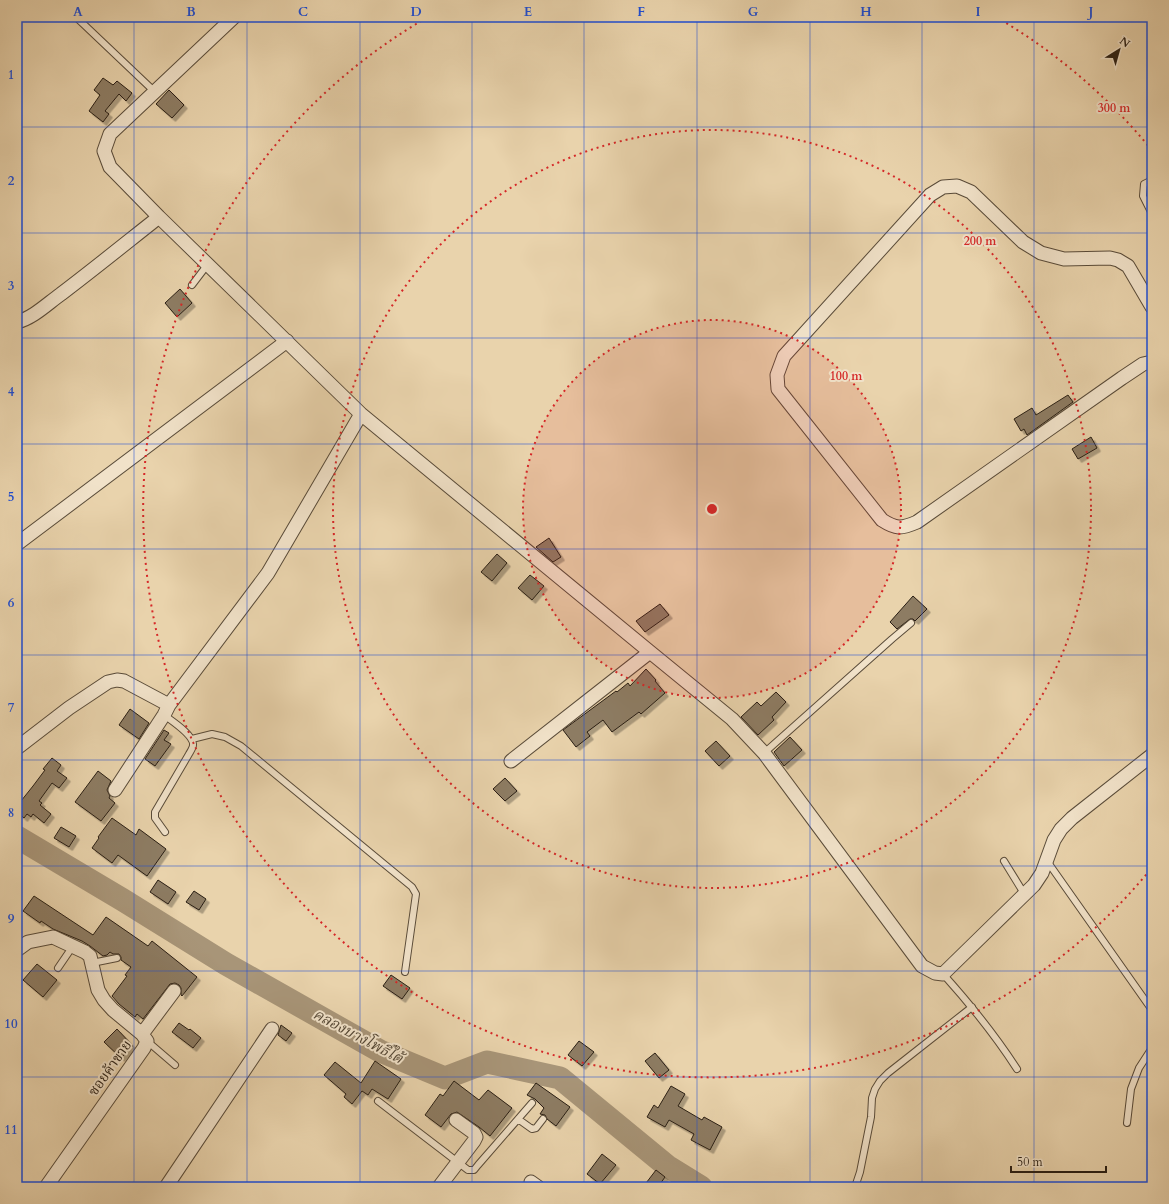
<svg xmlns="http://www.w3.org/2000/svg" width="1169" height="1204" font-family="Cardo,'Noto Serif Thai',serif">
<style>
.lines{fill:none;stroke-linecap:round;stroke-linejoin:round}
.river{stroke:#a89578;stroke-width:23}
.building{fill:#8d7c63;stroke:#291e13;filter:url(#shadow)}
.service-casing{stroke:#594b39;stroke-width:8}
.minor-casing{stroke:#594b39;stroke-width:15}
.service{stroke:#f1e2c9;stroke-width:6}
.minor{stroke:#f1e2c9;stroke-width:13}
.grid{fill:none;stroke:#1d4ed8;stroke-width:1;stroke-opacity:0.55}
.ring{fill:none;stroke:#d62828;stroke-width:2;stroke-dasharray:2 4}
.labels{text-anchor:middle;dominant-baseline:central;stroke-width:4;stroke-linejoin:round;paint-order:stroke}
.street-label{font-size:14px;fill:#291e13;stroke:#f1e2c9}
.water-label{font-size:15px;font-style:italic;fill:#554836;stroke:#f1e2c9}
.centre{fill:#d62828;stroke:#f1e2c9;stroke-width:2}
.ring-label{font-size:12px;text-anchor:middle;font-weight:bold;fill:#d62828;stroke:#f1e2c9;stroke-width:4;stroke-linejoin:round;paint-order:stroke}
.neatline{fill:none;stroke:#1d4ed8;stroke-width:1.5}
.grid-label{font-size:13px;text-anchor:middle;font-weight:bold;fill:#1d4ed8}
</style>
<defs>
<filter id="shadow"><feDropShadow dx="3.5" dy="3.5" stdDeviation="0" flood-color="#0004"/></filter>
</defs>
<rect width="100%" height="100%" fill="#e9d3ac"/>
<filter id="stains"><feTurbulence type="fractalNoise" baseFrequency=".005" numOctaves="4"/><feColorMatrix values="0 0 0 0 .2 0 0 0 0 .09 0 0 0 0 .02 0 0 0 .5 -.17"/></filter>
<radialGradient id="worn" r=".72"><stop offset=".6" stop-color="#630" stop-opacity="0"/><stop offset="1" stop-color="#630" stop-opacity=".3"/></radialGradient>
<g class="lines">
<path class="river" d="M17,837L123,900L226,964L380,1051L445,1078L487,1062L560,1078L667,1166L701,1187"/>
</g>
<path class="building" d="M103,78L113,85L117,81L132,93L126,101L119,94L105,111L109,114L103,122L89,111L100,95L94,90Z
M169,90L184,105L172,118L156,104Z
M180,289L192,303L177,317L165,303Z
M1068,395L1073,402L1027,435L1024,429L1021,431L1014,419L1032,408L1036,415Z
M1091,437L1097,448L1078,459L1072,449Z
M549,538L561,557L553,562L536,547Z
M497,554L507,563L492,581L481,572Z
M530,575L544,586L532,600L518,588Z
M913,596L927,609L915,621L913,619H910L897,629L890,622Z
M660,604L669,615L645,632L636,621Z
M646,669L656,680L655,681L665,693L641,714L639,712L612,732L603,720L587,732L590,736L576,747L563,730L616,691L617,692L628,683L630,686Z
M776,692L786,702L772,717L774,720L758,735L741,717L757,702L761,706Z
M130,709L149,723L139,739L119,725Z
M164,730L169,733L164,740L171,744L155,766L145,759Z
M790,737L802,750L784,766L774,752Z
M716,741L730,756L719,766L705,751Z
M52,758L61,765L57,771L67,778L59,788L52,783L39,801L42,803L40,805L51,814L44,823L33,814L31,817L27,814L24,818L17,812V806L33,786L45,770L43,769Z
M98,771L111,781L107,790L110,796L109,798L115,803L101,821L75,802Z
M505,778L517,791L505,801L493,789Z
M112,818L136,835L139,829L166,849L147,876L118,855L112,863L92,848L99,838L98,837Z
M61,827L76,836L69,847L54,838Z
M158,880L176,892L168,904L150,892Z
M194,891L206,899L199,910L186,902Z
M34,896L93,935L106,917L148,946L152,941L197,977L182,996L181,995V988L179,985L175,983L170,984L143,1019L137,1014L135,1017L119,1004L112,996L127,976L125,975L131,967L121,960V957L119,954H113L110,952L107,955L103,956L90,946L82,941L53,929L41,921L40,923L23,911Z
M37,964L57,980L43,997L23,980Z
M391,975L410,988L402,999L383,986Z
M179,1023L189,1030L190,1029L201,1038L193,1048L172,1032Z
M281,1025L292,1033L286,1041L278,1035Z
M117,1029L133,1046L121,1058L104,1042Z
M579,1041L594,1052L582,1066L568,1055Z
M655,1053L669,1070L659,1078L645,1061Z
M375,1061L401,1079L388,1099L372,1089L368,1095L362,1091L352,1104L344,1097L346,1094L324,1075L335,1062L361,1083Z
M454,1081L479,1100L488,1090L512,1108L490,1136L479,1127L457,1112L451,1114L441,1127L425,1115L440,1094L443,1096Z
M536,1083L570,1107L556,1126L547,1119L545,1115L540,1114L544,1108L535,1099L527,1095Z
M671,1086L685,1094L678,1106L702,1120L704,1117L722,1127L710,1150L691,1140L694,1134L669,1120L665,1127L647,1117L654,1105L658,1108Z
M602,1154L616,1165L600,1184L587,1174Z
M656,1170L665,1177L658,1187H643Z"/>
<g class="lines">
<g class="service-casing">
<path id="service" d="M76,17L155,92
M1152,180L1144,184L1143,196L1152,214
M192,285L208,264
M164,715C172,721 194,735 193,745C193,748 190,752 189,754L155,812V818L165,832
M192,739L212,734L225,737L241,746L412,887L416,894L405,972
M764,753L892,639L911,623
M1004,861L1025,895
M1047,861L1152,1010
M92,963L117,958
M58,968L73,946
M943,974C970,1004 995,1035 1017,1069
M147,1041L175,1065
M378,1101L468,1170H474L478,1165L532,1103
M518,1119L532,1129L536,1128L543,1119
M1127,1123L1131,1089L1139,1068L1152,1048
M837,1187H844
M852,1187L856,1184L860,1172L871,1117L872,1098L875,1089L880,1081L888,1073L972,1007"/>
</g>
<g class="minor-casing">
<path id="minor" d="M234,17L110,134L104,151L110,167L159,217L361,414L650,652L732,719L764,753L922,966L935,973L943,974L1034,885L1042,873L1054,840L1061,829L1072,818L1152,755
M1152,307L1128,266L1118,260L1110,258L1064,259L1041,253L1023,242L971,192L957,186L943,187L930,195L784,356L777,375L778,389L882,520C896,529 901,529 917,522L1122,378L1143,364L1152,362
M17,322C33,318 47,304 61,294C94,269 126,243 159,217
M17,544L287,341
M17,748L69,708L108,682L117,680L124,681L169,705
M511,761L650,652
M115,790L164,715L169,705L268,573L361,414
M17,950L28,942L53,937L85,952L90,956L98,990L104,1000L113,1010L142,1034L147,1041L144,1048L46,1187
M142,1034L174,991
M531,1182L538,1187
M166,1187L272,1029
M439,1187L474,1141L476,1137L474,1133L456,1120"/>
</g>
<use href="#service" class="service"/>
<use href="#minor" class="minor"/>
</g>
<path class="grid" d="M134,17V1187M247,17V1187M360,17V1187M472,17V1187M584,17V1187M697,17V1187M810,17V1187M922,17V1187M1034,17V1187M17,127H1152M17,233H1152M17,338H1152M17,444H1152M17,549H1152M17,655H1152M17,760H1152M17,866H1152M17,971H1152M17,1077H1152"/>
<circle cx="712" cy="509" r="189" fill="#d62828" fill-opacity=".12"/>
<g class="ring">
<circle cx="712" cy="509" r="189"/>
<circle cx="712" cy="509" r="379"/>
<path d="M1150 870A568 568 0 1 1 428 17M996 17A568 568 0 0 1 1150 148"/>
</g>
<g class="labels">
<g class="street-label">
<text transform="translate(110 1068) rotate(-55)">ซอยค้าขาย</text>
</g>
<g class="water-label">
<text transform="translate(358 1036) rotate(28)">คลองบางโพธิ์ใต้</text>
</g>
</g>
<circle cx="712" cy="509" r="6" class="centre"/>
<g class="ring-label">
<text x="1114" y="112">300 m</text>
<text x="980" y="245">200 m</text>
<text x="846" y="380">100 m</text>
</g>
<rect width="1169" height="1204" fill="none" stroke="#e9d3ac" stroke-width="44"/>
<g transform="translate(1119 50) rotate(37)" stroke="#f1e2c9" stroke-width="3" paint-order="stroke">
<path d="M0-3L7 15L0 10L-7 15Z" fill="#291e13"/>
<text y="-6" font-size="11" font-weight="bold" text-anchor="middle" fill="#291e13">N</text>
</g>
<path d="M1011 1166v6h95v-6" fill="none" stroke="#291e13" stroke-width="2"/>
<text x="1017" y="1166" font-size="12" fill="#291e13" stroke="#f1e2c9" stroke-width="3" paint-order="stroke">50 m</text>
<rect x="22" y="22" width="1125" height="1160" class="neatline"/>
<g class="grid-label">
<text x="78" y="16">A</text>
<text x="191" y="16">B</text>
<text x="303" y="16">C</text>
<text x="416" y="16">D</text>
<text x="528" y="16">E</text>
<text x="641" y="16">F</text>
<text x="753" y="16">G</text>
<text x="866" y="16">H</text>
<text x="978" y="16">I</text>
<text x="1091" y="16">J</text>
<text x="11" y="79">1</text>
<text x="11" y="185">2</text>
<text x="11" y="290">3</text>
<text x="11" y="396">4</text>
<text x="11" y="501">5</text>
<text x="11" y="607">6</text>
<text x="11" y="712">7</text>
<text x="11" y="817">8</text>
<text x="11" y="923">9</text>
<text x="11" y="1028">10</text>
<text x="11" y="1134">11</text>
</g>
<rect width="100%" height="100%" filter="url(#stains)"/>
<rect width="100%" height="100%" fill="url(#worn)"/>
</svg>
